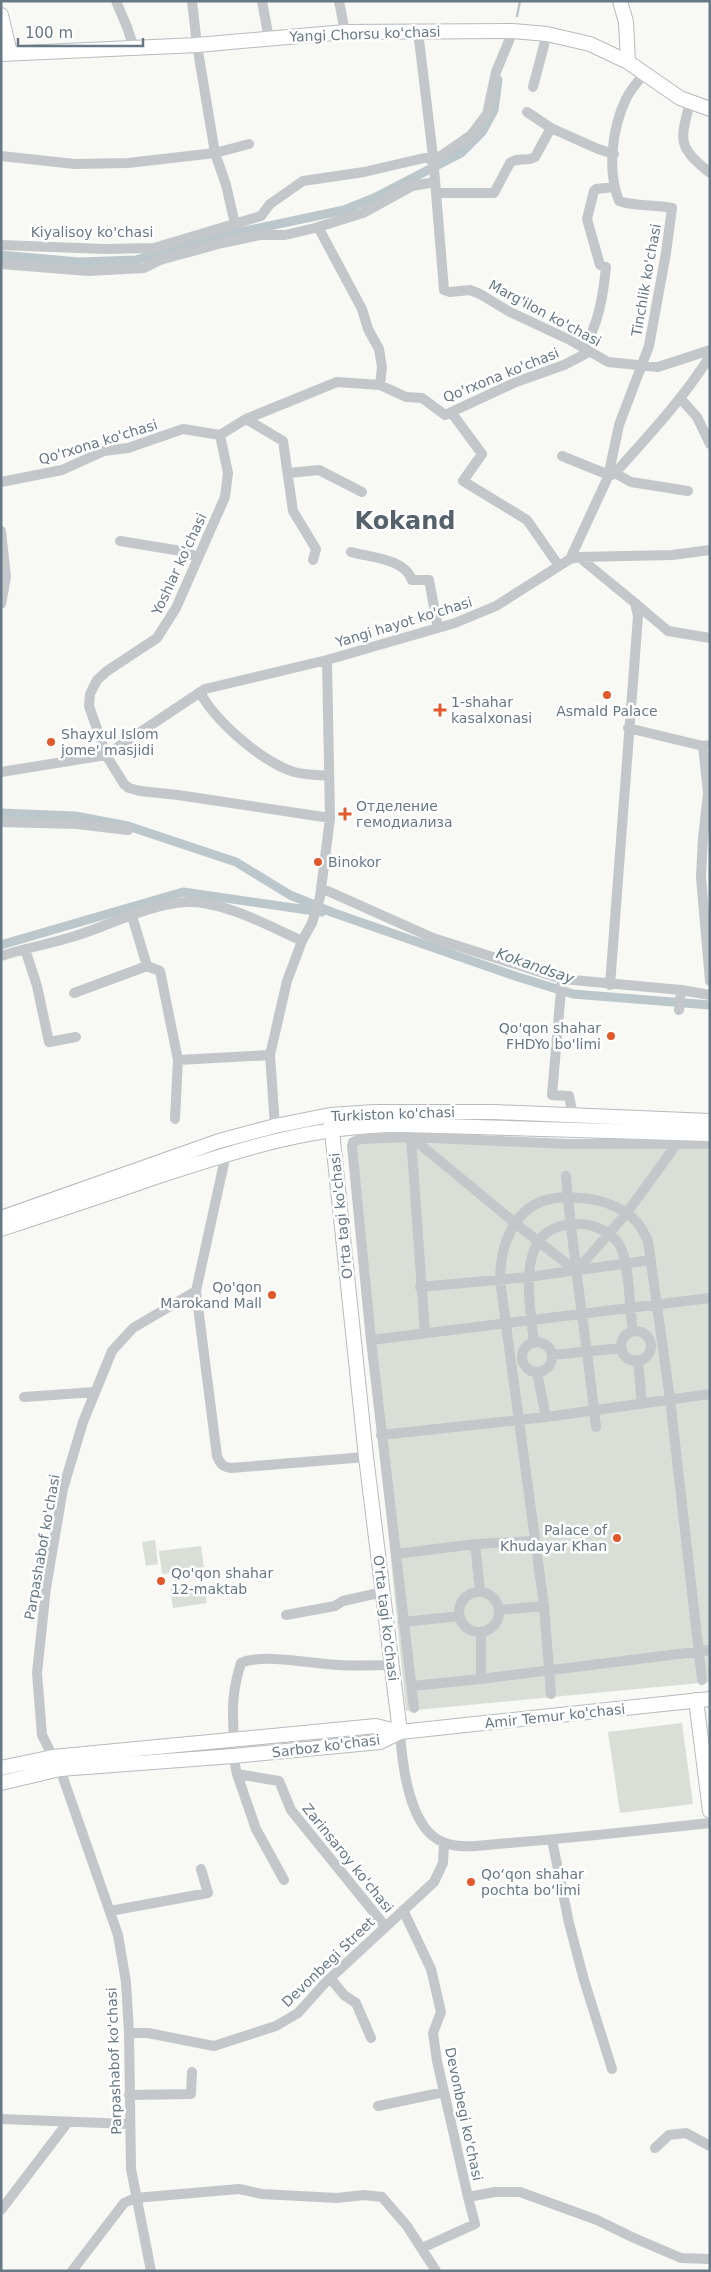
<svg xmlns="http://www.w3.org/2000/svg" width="711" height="2272" font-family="'DejaVu Sans',sans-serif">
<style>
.green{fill:#d9dfd6}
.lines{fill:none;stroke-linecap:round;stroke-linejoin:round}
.stream{stroke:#bbc7cb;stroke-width:2.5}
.canal{stroke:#bbc7cb;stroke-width:9}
.major-casing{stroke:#b6bbbe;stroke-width:16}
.minor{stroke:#c3c7ca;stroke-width:10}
.major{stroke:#fff;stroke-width:14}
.poi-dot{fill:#e1592b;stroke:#fff;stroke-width:2}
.labels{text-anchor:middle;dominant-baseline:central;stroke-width:5;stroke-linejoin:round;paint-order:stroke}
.street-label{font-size:14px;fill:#677886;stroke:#fff}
.poi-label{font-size:14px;fill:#677886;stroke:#fff;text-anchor:start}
.water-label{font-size:15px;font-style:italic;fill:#637981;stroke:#fff}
.town-label{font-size:24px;font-weight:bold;fill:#55616b;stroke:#fff}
</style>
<rect width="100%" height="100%" fill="#f8f8f5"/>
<path class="green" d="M358,1136L569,1142L605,1138L710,1140V1682L406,1711L350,1148Z
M155,1540L158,1564L146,1566L142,1542Z
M201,1546L204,1568L162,1574L159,1551Z
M204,1584L207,1603L173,1608L170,1589Z
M682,1723L693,1804L620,1813L608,1732Z"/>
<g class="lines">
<path class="stream" d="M517,16L520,1"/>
<path class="canal" d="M1,255L79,262L136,260L198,241L344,210L374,198L461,153L482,132L494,110L498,80
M1,813L75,816L128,826L236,862L290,895L334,913L515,976L573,994L710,1005
M1,945L183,892L322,912"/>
<g class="major-casing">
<path id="major" d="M620,1L626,22L628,62
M1,15L10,53
M1,54L197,45L345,32L513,31L547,34L590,44L628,62L680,98L710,109
M331,1122L366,1457L400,1732
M1,1218L219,1141L275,1126L330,1115L375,1112H494L710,1121
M1,1229C53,1212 105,1195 156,1177C237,1150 318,1124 404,1125L710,1134
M696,1700L710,1811
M1,1768L53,1757L376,1726L400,1732L710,1699
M1,1783L60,1769L233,1756L380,1742L400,1732"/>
</g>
<path class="minor" d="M116,1L127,27L134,48
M262,1L269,39
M339,1L345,32
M418,31L433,156L444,290L450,292L470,290L480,294L510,312L570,340L608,362L658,367L710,350
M533,87L547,34
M690,102C680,142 677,146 710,173
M527,112L551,128
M1,156L75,164L128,163L215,153L197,45L192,1
M432,162L471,135L487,114L496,72L513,31
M436,193H494L510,163C517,157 527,162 535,157L551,128L598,149L614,154
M235,224L226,185L215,153L249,144
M318,227L362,309L368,329L379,349L382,367L380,385
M1,245L105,249L154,248L261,216L270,204L303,181L364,172L433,156
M1,264L88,271L144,268L160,260L222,243L260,235H285L315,228L363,213L412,186L435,182
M583,349C599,324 603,296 606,267L600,265L587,219L594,191L596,189L614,187
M680,398L697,417L710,444
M451,412L482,454L463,481L527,520L559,566
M246,419L283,441L293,511L316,549L313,560
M220,435L228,473L225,497L176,608L157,638L107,671L97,680L90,694L89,706L106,755L124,784L129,788L140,791L178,795L330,818
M562,456L609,475
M289,473L319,470L362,492
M615,473L631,482L688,491
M608,477L619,425L649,346L666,253L672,208C654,204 636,207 619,201C607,171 612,128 626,99C630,90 638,81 644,74
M1,482L62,470L104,451L128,448L183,429L220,435L246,419L337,382L380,385L406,397L422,398L445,415L516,382L564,365L589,352
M1,531L6,577L1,604
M120,541L181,551L198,557
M351,552C371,558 404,558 412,580H429L438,628
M579,557L672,555L710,550
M570,559L608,477L615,473C648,436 683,399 710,356
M635,603L668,631L710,638
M200,692C215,721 262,762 294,772C305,775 318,775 329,776
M628,728L703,746L710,745
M703,746L708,793L703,838L701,877L710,981
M1,772L106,755L205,689L327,660L455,623L496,606L570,559L579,557L635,603L638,616L610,985
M1,822L77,824L128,830
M321,888L433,938L562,979L681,990L710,995
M132,916L147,966L160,971L178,1060L270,1055
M25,949L37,986L49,1042L76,1037
M1,956C25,948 50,944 75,936C111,925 148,904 187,902C224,901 269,926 302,941
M562,979L552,1095L569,1096L573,1115
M74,993L147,966
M679,1010L681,990
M175,1119L178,1060
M275,1126L270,1055L287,981L302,941L312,923L320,897L330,818L327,660
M411,1137L515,1223L576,1271L626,1214L676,1145
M411,1137L425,1333
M566,1176C573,1260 587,1343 596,1427
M420,1287L528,1277L651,1260
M196,1291L217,1456C220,1464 223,1467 231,1468L366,1457
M621 1346a15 15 0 1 1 30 0a15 15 0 1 1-30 0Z
M371,1340L710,1298
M522 1357a15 15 0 1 1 30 0a15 15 0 1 1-30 0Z
M534,1343C530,1301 512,1222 579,1224C593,1224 611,1232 619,1244C630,1263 629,1308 633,1331
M552,1355L622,1348
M638,1360L642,1404
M537,1372L546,1417
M24,1397L95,1392
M381,1435L546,1417L710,1394
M475,1544L480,1591
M396,1554L475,1544L535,1541
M459 1612a20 20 0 1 1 40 0a20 20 0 1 1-40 0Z
M499,1610L544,1606
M286,1615L335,1606L343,1601L383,1592
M403,1622L460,1616
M481,1679V1632
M412,1686L481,1679L710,1650
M551,1694L544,1606L500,1280C500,1247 513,1207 550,1199C560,1196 571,1197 581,1198C601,1199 622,1207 636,1221C641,1226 645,1235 648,1241L670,1399L702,1680
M414,1708L371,1340L352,1146L353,1142L360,1139L411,1137L567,1144H710
M400,1732C402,1763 409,1831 445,1843C464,1850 489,1844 509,1843C576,1838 643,1830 710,1823
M234,1739C232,1709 232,1691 241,1663C262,1653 314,1664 338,1665C356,1666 374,1665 392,1665
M233,1756L237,1774L279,1781L291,1810L385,1926
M53,1757L42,1735L37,1673L46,1588L63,1489L83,1422L112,1351L133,1328L196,1291L226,1154
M60,1769L118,1935L126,1982L129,2033L131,2169L151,2271
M237,1774L256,1829L284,1880
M552,1840L569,1923L584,1980L612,2069
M403,1910L431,1969L441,2012L433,2033L437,2061L468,2197L495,2192H520L597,2220L634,2238L681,2258L710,2259
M110,1911L208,1893L201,1869
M330,1978L344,1995L356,2003L371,2038
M129,2033H148L214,2046L276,2026L298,2013L325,1983L434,1882L443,1863L444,1843
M129,2095L191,2094L192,2072
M378,2106L444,2092
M1,2119L129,2124
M655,2148L669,2135L686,2133L710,2146
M1,2210L68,2122
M422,2248L475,2224L468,2197
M72,2271L124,2203L135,2198L239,2189L262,2194L337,2198L364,2195L382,2197L407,2226L436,2271"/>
<use href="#major" class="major"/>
</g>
<g class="poi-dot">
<circle cx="607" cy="695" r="5"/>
<path d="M437.5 702.5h5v5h5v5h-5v5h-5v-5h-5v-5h5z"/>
<circle cx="51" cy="742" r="5"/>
<path d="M342.5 806.5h5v5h5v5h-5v5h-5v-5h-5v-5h5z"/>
<circle cx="318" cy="862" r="5"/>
<circle cx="611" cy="1036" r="5"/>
<circle cx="272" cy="1295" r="5"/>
<circle cx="617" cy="1538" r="5"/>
<circle cx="161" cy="1581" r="5"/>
<circle cx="471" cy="1882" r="5"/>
</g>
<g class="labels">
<g class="street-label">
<text transform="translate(365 34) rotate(-2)">Yangi Chorsu ko'chasi</text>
<text x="92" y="232">Kiyalisoy ko'chasi</text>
<text transform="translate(646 280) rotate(-80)">Tinchlik ko'chasi</text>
<text transform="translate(545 313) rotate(28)">Marg'ilon ko'chasi</text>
<text transform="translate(501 375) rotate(-22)">Qo'rxona ko'chasi</text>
<text transform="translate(98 442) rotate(-17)">Qo'rxona ko'chasi</text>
<text transform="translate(179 564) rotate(-65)">Yoshlar ko'chasi</text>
<text transform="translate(404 622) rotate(-17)">Yangi hayot ko'chasi</text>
<text transform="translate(393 1114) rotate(-2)">Turkiston ko'chasi</text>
<text transform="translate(341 1216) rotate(-96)">O'rta tagi ko'chasi</text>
<text transform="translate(42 1547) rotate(-80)">Parpashabof ko'chasi</text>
<text transform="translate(386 1618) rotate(83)">O'rta tagi ko'chasi</text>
<text transform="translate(555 1716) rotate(-6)">Amir Temur ko'chasi</text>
<text transform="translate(326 1746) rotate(-7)">Sarboz ko'chasi</text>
<text transform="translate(348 1858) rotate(51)">Zarinsaroy ko'chasi</text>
<text transform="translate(328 1962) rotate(-44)">Devonbegi Street</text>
<text transform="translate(114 2061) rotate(-92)">Parpashabof ko'chasi</text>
<text transform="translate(464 2114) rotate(78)">Devonbegi ko'chasi</text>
</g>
<g class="poi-label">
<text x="451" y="702">1-shahar<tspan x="451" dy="16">kasalxonasi</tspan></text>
<text x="607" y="711" text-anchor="middle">Asmald Palace</text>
<text x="61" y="734">Shayxul Islom<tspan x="61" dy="16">jome' masjidi</tspan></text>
<text x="356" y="806">Отделение<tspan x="356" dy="16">гемодиализа</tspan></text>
<text x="328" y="862">Binokor</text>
<text x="601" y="1028" text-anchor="end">Qo'qon shahar<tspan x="601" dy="16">FHDYo bo'limi</tspan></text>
<text x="262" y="1287" text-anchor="end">Qo'qon<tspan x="262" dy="16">Marokand Mall</tspan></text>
<text x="607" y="1530" text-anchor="end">Palace of<tspan x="607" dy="16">Khudayar Khan</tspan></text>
<text x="171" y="1573">Qo'qon shahar<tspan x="171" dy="16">12-maktab</tspan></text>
<text x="481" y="1874">Qo‘qon shahar<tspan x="481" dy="16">pochta bo‘limi</tspan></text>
</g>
<g class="water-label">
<text transform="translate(535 966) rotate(19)">Kokandsay</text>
</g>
<g class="town-label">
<text x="405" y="521">Kokand</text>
</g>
</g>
<rect width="711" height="2272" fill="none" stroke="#677886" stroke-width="5"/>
<path d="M18 38v8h125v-8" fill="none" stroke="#677886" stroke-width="2.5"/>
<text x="25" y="38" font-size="15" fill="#677886" stroke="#ffffff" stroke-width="4" paint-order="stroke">100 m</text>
</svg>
